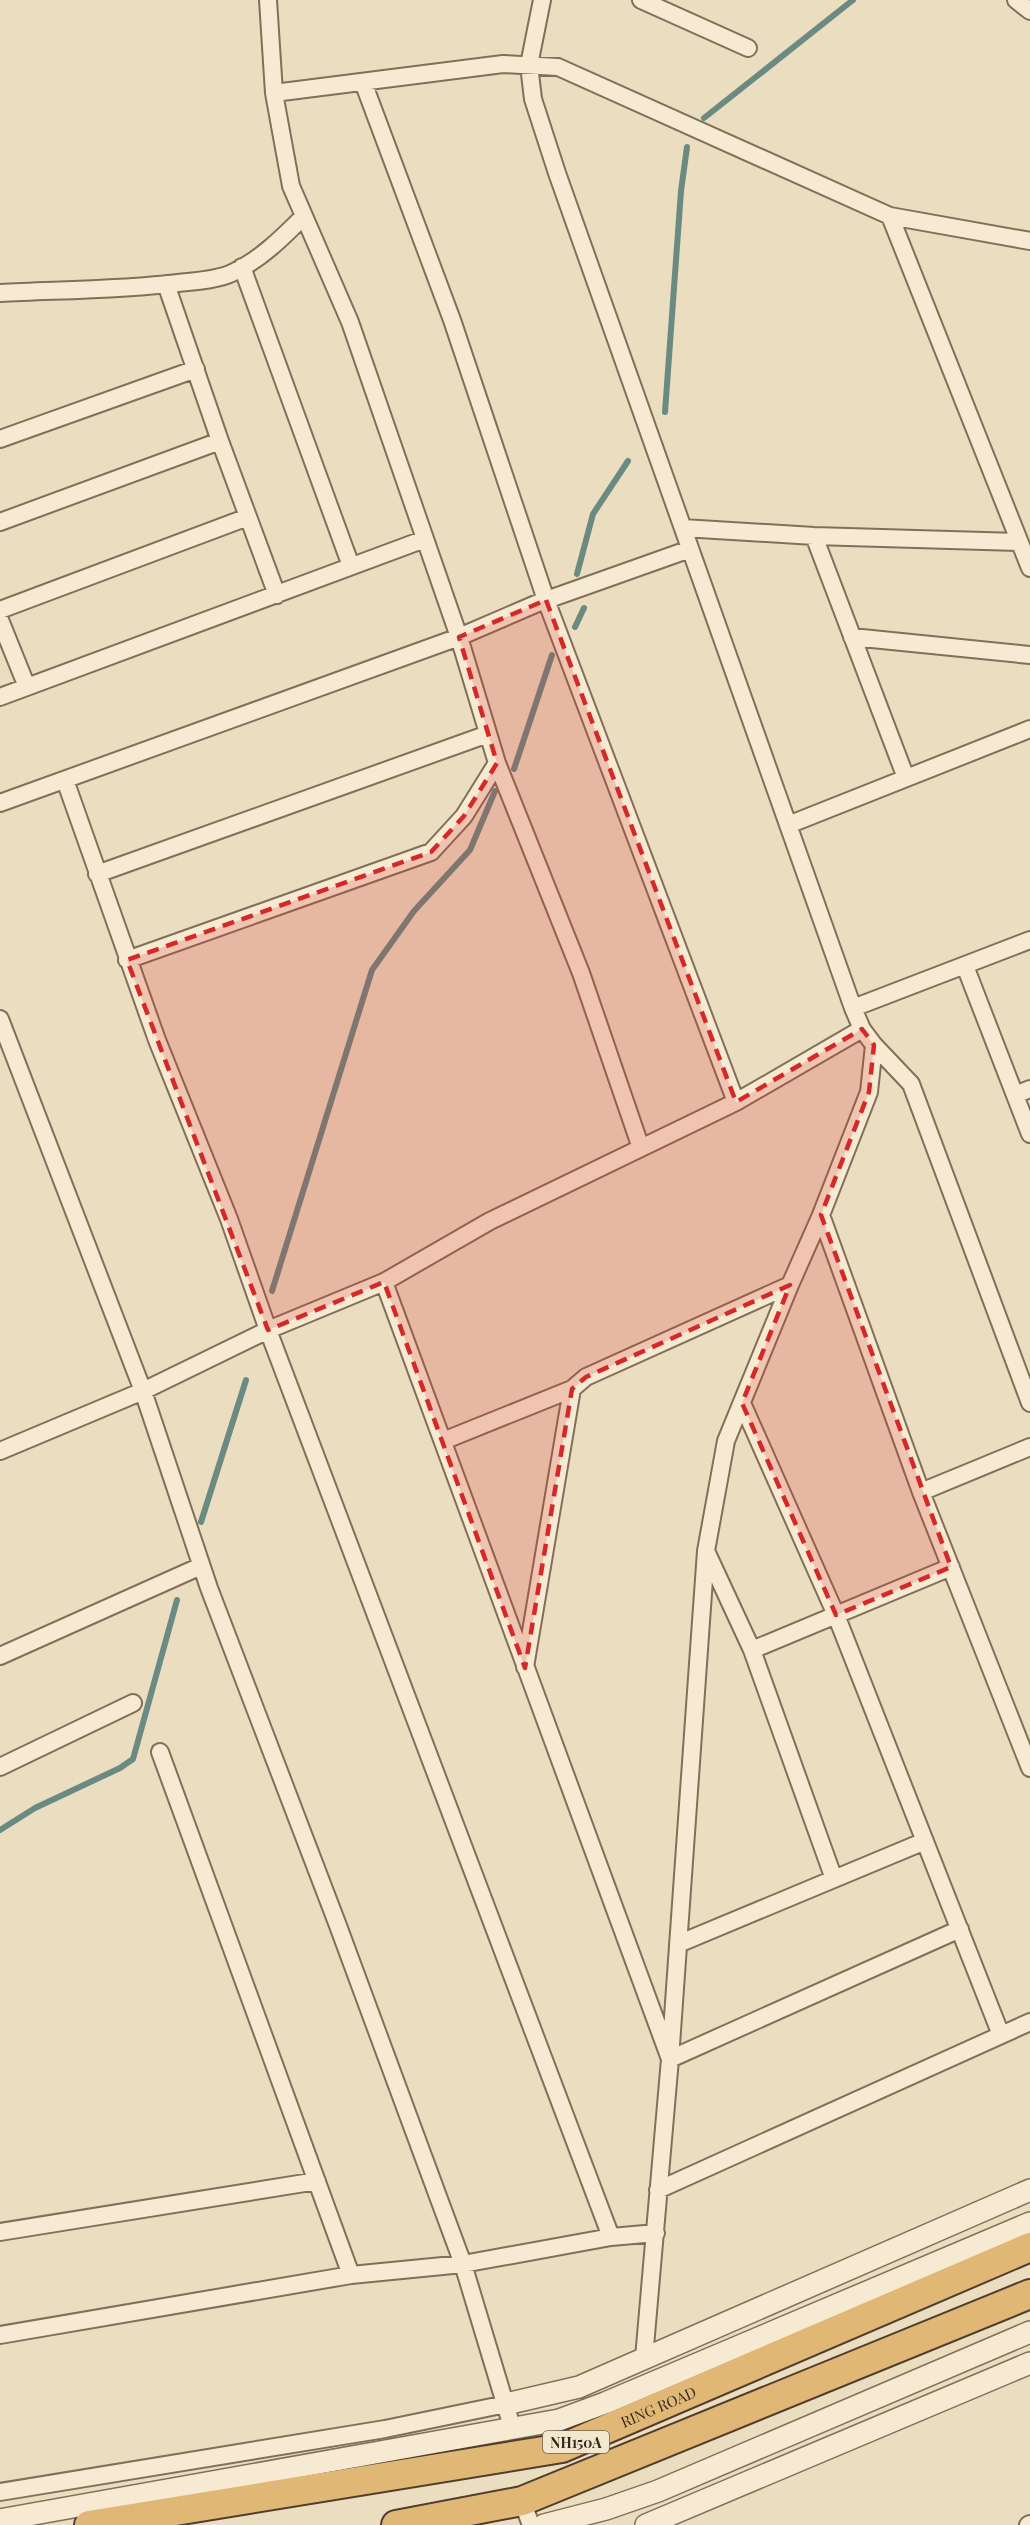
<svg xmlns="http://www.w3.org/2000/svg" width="1030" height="2525" font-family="'Playfair Display',serif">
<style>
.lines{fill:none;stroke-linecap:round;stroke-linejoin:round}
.stream{stroke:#6b8a82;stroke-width:6}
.minor-casing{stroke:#826f59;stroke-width:20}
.tertiary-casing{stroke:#826f59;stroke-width:24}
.trunk-casing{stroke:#503d2d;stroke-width:32}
.minor{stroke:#f6ebd2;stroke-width:16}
.tertiary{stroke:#f6ebd2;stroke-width:21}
.trunk{stroke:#e1b776;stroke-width:28}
.marked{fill:#d62828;fill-opacity:0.2;stroke:#d62828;stroke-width:4.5;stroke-dasharray:12 8;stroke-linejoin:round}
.labels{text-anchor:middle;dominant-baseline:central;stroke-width:4.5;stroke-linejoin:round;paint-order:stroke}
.shield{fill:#f3e8cf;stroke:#6d6152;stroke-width:1.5}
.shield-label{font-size:14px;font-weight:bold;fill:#33271d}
.street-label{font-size:15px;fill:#33271d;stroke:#f3e8cf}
</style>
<rect width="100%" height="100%" fill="#ebddc0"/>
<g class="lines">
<path class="stream" d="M704,118L853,0
M665,412L681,191L687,147
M577,574L593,514L628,461
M575,627L584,608
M514,769L552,655
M272,1291L372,970L414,911L470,850L495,791
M201,1522L246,1380
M0,1830L35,1808L120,1768L133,1759L177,1600"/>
<g class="minor-casing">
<path id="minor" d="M268,0L274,93L291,186L350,322L459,637L497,763L581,973L641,1148
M542,0L529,65L533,99L557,173L853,1008L862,1029L874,1045L869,1092L821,1215L921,1492L1030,1768
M641,0L748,48
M1016,0L1030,11
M363,82L452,320L546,600L736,1102
M274,93L503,64L558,67L890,216L1030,241
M890,216L1030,568
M242,267L351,566
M166,284L220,441L277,595
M0,293C60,290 119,290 178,283C195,281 217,280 232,273C260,260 283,237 304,216
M0,439L196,369
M0,522L220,441
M683,528L814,536L1019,542
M814,536L906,778
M0,610L248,517
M0,620L27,687
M852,637L1030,655
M0,697L425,539
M65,780L157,1040L229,1219L268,1330L611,2237
M0,803L459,637L538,603L690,549
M788,825L1030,729
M97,874L488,734
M127,960L431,852L464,816L497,763
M965,966L1030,1134
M853,1008L1030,940
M0,1019L143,1391L209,1588L337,1923L463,2264L513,2430
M874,1045L911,1084L1030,1403
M1015,1095L1030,1089
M384,1282L670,2059L960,1929
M742,1403L836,1615L1001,2035
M443,1441L572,1389
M0,1451L143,1391L268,1330L384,1282L490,1221L736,1102L862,1029
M921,1492L1030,1447
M707,1553L752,1650L834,1879
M752,1650L951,1567
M0,1656L201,1566
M525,1667L572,1389L586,1377L790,1285
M160,1752L351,2275
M0,1767L133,1703
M678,1944L925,1841
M658,2190L1030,2022
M0,2232L317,2181
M0,2335L351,2275L463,2264L611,2237L656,2233
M644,2358L670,2059L706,1551L726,1441L790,1285L821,1215
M0,2492L385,2429L506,2404
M522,2501L531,2525
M1028,2525L1030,2524"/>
</g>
<g class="tertiary-casing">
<path id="tertiary" d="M506,2404L579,2387L1030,2190
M0,2520L559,2420L605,2403L1030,2223
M544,2525L606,2509L658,2491L1030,2332
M646,2525L1030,2363"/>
</g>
<g class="trunk-casing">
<g id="trunk">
<path id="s1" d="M89,2525L562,2448L1030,2247"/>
<path d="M396,2525L522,2501L1030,2294"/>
</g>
</g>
<use href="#minor" class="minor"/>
<use href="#tertiary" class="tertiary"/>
<use href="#trunk" class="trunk"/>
</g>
<path class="marked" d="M546,600L736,1102L862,1029L874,1045L869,1092L821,1215L951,1567L836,1615L742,1403L790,1285L586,1377L572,1389L525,1668L384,1282L268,1330L127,960L431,852L464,816L497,763L459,637Z"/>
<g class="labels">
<rect class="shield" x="543" y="2431" width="66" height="22" rx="4.5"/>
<g class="shield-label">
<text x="576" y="2442">NH150A</text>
</g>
<g class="street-label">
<text stroke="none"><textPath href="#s1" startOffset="584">RING ROAD</textPath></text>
</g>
</g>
</svg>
